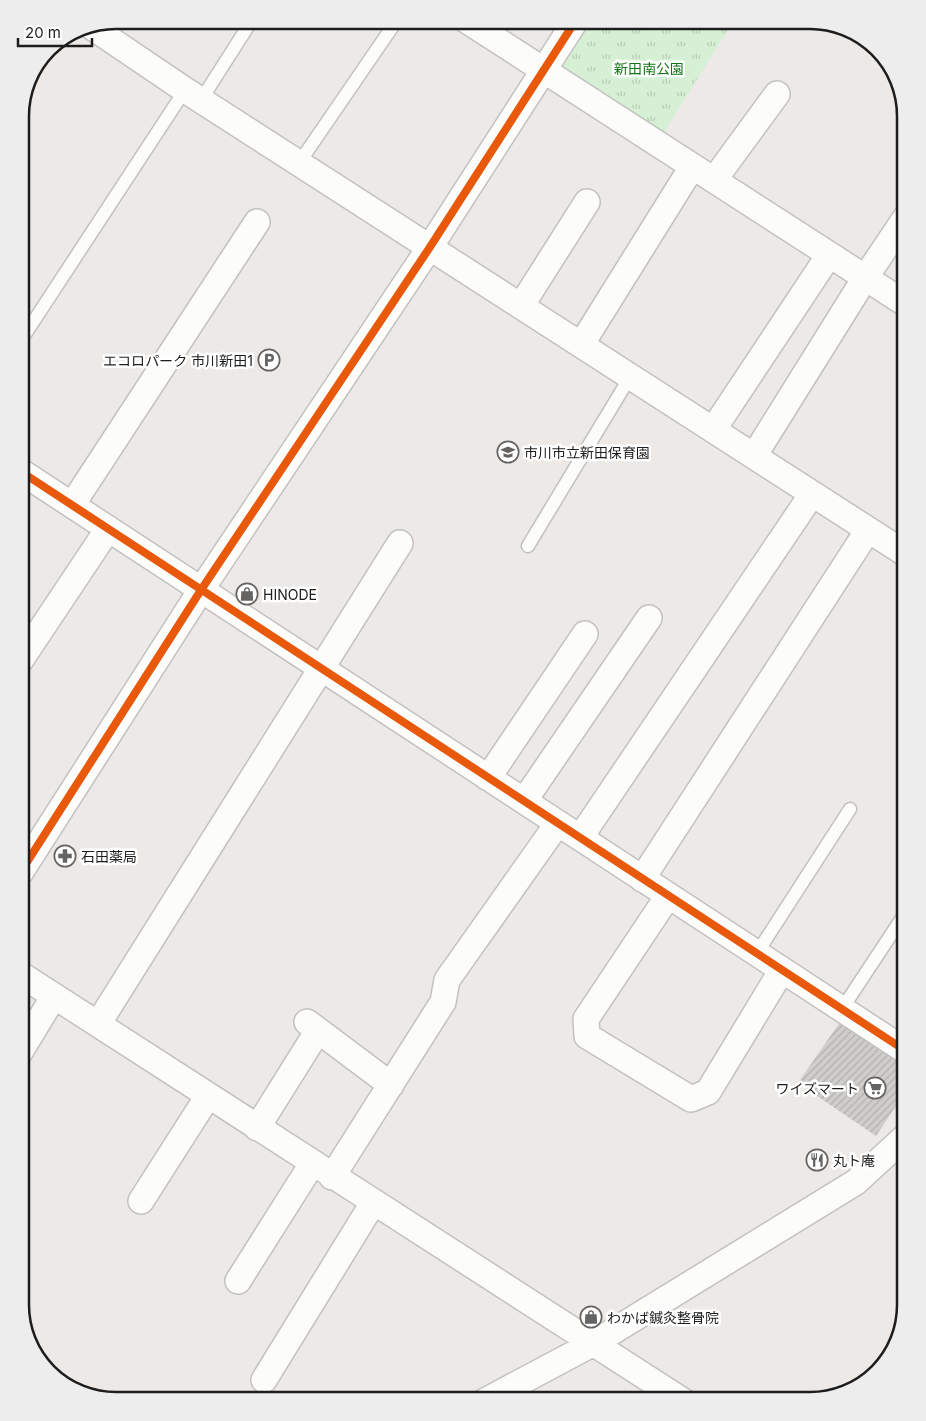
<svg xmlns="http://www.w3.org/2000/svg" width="926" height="1421" font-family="Inter,'Noto Sans JP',sans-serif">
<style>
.park{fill:url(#park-tufts)}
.building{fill:url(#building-hatch)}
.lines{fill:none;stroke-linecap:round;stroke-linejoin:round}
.service-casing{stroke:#c3c1c0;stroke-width:15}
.minor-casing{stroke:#c3c1c0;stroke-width:28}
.service{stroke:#fcfcfb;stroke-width:12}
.minor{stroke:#fcfcfb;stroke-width:25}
.cycleway-casing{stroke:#fff;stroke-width:11}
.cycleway{stroke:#e8590c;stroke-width:8}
.labels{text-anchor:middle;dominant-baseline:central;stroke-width:5;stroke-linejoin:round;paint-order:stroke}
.park-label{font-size:14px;fill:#127516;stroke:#fff}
.poi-label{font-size:14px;fill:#1d1d1d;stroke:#fff;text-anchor:start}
.rim{fill:none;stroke:#1d1d1d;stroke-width:2.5}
</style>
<defs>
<pattern id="park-tufts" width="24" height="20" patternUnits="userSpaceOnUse" patternTransform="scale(1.25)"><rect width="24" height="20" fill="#d5f0d4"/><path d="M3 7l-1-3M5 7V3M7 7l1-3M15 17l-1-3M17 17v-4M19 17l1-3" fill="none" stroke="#b6cdb6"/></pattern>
<pattern id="building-hatch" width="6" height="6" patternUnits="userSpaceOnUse" patternTransform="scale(1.25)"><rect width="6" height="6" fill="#d0cecb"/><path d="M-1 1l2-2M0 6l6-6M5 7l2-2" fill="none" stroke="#b2b0ae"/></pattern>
</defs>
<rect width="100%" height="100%" fill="#ece9e6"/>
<path class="park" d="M586,20H734L663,134L558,64Z"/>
<path class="building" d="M840,1022L906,1066V1091L876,1136L798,1083Z"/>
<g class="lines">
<g class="service-casing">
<path id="service" d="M201,100L252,20
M299,163L397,20
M20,342L185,90
M528,546L630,377
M757,953L850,809
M842,1009L906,912"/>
</g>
<g class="minor-casing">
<path id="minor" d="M466,20L906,304
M89,25L185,90L906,554
M714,180L777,94
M521,306L587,202
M581,345L692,167
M713,430L829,255
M754,456L865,278L906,217
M20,471L906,1051
M72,505L257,222
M20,661L108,529
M488,778L585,634
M524,801L649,618
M580,838L812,494
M20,873L201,590L430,247L576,20
M642,879L868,530
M668,896L586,1019L587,1036L691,1099L708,1092L782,970
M20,974L683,1401
M307,1022L391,1085
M98,1024L400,543
M20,1052L54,996
M257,1128L317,1032
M332,1177L443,1002L447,980L558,823
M141,1201L208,1096
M238,1281L312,1164
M264,1380L373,1203
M485,1401L594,1343L856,1182L906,1136"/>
</g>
<use href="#service" class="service"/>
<use href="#minor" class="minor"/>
<g class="cycleway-casing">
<path id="cycleway" d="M20,471L906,1051
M20,873L201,590L430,247L576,20"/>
</g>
<use href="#cycleway" class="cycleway"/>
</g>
<defs>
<g id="parking-ring" transform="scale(1.125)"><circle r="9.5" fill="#fff" stroke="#656463" stroke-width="1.5"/><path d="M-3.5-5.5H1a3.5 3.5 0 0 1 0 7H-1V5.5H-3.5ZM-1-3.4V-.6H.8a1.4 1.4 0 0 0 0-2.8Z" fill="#656463"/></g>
<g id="school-ring" transform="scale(1.125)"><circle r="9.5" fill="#fff" stroke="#656463" stroke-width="1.5"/><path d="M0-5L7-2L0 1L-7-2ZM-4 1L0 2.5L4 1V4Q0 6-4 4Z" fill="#656463"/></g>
<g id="shop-ring" transform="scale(1.125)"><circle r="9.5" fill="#fff" stroke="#656463" stroke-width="1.5"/><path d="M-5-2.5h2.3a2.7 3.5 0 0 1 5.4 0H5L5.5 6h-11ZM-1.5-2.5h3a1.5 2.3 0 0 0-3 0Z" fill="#656463"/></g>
<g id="pharmacy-ring" transform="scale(1.125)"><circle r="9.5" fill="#fff" stroke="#656463" stroke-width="1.5"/><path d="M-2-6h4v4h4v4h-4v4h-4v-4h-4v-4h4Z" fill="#656463"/></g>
<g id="supermarket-ring" transform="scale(1.125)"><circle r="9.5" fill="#fff" stroke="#656463" stroke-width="1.5"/><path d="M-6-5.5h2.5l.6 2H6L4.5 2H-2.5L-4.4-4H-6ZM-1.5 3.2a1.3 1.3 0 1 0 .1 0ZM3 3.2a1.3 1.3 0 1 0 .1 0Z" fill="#656463"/></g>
<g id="restaurant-ring" transform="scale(1.125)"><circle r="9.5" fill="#fff" stroke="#656463" stroke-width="1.5"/><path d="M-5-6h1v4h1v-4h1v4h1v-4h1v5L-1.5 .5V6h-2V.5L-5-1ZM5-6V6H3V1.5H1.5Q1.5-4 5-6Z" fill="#656463"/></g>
</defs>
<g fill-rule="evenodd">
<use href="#parking-ring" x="269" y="360"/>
<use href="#school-ring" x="508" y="452"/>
<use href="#shop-ring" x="247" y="594"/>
<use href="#pharmacy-ring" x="65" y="856"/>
<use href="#supermarket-ring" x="875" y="1088"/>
<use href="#restaurant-ring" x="817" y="1160"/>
<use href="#shop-ring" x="591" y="1317"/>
</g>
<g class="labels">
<g class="park-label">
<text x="649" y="68">新田南公園</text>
</g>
<g class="poi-label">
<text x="253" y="360" text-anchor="end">エコロパーク 市川新田1</text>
<text x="524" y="452">市川市立新田保育園</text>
<text x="263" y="594">HINODE</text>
<text x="81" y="856">石田薬局</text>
<text x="859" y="1088" text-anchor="end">ワイズマート</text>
<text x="833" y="1160">丸ト庵</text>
<text x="607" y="1317">わかば鍼灸整骨院</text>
</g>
</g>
<path d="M0 0H926V1421H0ZM116 29H810A87 87 0 0 1 897 116V1305A87 87 0 0 1 810 1392H116A87 87 0 0 1 29 1305V116A87 87 0 0 1 116 29Z" fill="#ededed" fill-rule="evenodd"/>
<path class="rim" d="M116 29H810A87 87 0 0 1 897 116V1305A87 87 0 0 1 810 1392H116A87 87 0 0 1 29 1305V116A87 87 0 0 1 116 29Z"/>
<path d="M18 38v8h74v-8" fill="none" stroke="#1d1d1d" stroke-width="2.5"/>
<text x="25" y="38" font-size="15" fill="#1d1d1d" stroke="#ffffff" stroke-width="4" paint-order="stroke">20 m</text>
</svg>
